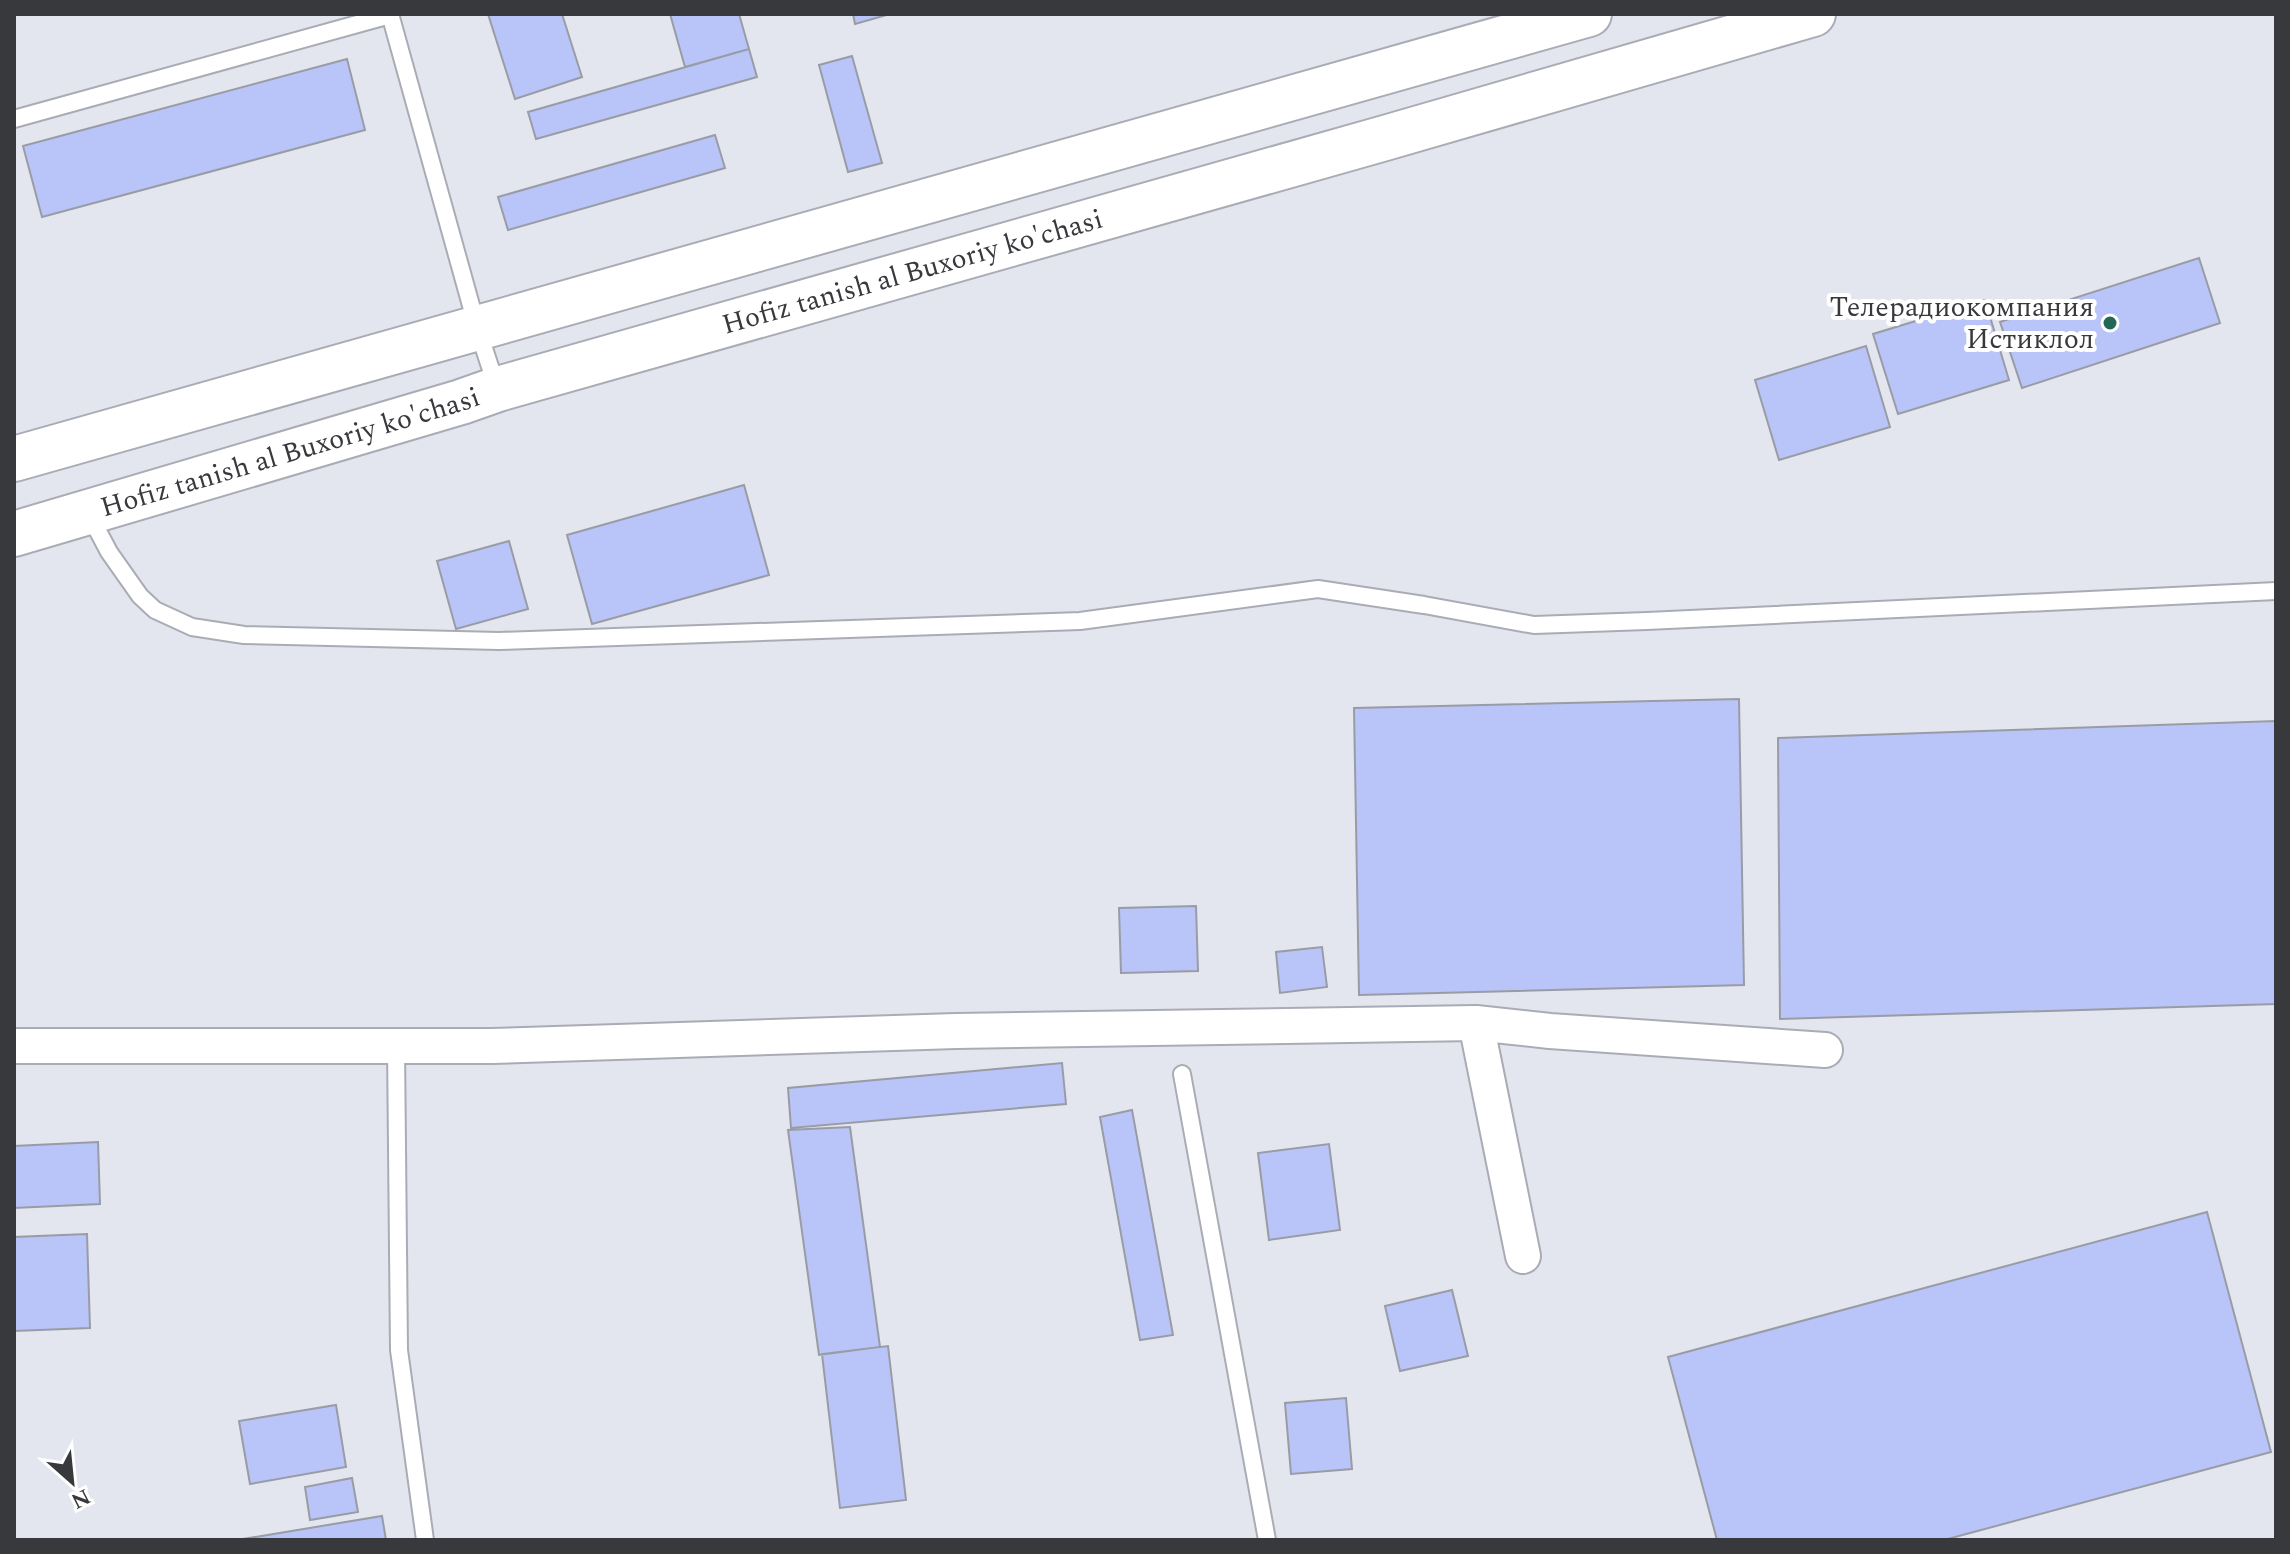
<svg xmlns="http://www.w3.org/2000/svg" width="2290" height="1554" font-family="Spectral,serif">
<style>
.building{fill:#b9c5f9;stroke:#999ca4;stroke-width:2}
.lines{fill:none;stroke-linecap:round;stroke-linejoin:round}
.service-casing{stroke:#aaacb5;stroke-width:20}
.minor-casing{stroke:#aaacb5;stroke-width:38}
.secondary-casing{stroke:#aaacb5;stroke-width:48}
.service{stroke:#fff;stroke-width:16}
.minor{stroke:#fff;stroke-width:34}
.secondary{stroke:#fff;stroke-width:44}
.poi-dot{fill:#236758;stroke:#fff;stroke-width:3}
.labels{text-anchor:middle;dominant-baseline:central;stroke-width:8;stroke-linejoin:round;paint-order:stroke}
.street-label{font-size:28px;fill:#38393c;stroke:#fff}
.poi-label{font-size:28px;fill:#38393c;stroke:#fff;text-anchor:end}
</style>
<rect width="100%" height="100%" fill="#e4e6ef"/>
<path class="building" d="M488,14H562L582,77L515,99Z
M670,14H739L749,49L685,67Z
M853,14H890L855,24Z
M749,49L757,77L536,139L528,112Z
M852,56L882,163L848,172L819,65Z
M347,59L365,130L42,217L23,146Z
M715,135L725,168L508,230L498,197Z
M2199,258L2220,323L2022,388L2000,322Z
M1985,300L2009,380L1898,414L1873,334Z
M1866,346L1890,427L1779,460L1755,380Z
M744,485L769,575L592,624L567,535Z
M509,541L528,609L456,629L437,561Z
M1739,699L1744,985L1359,995L1354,708Z
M2276,721V1004L1780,1019L1778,738Z
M1196,906L1198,971L1121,973L1119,908Z
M1322,947L1327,987L1280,993L1276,952Z
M1062,1063L1066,1104L791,1128L788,1088Z
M1132,1110L1173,1335L1140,1340L1100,1117Z
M850,1127L880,1347L819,1355L788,1130Z
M98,1142L100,1204L14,1208V1146Z
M1329,1144L1340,1230L1269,1240L1258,1153Z
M2207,1212L2271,1452L1944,1540H1717L1668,1357Z
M87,1234L90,1328L14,1331V1237Z
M1452,1290L1468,1356L1400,1371L1385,1306Z
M888,1346L906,1500L840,1508L822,1354Z
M1346,1398L1352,1469L1291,1474L1285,1403Z
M336,1405L346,1467L250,1484L239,1421Z
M352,1478L358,1512L310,1520L305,1487Z
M382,1516L386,1540H237Z"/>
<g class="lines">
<g class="service-casing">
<path id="service" d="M390,14L477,327L497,388
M14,119L390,15
M89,514L109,552L140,596L155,610L192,627L244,635L499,641L1080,621L1318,589L1424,605L1534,625L1647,621L2276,591
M396,1046L399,1350L425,1540
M1182,1074L1267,1540"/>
</g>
<g class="minor-casing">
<path id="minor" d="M1476,1023L1550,1031L1825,1050
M14,1046H492L956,1031L1476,1023L1523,1256"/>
</g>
<g class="secondary-casing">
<g id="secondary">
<path d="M14,459L1589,14"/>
<path id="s1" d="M14,534L461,402L498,389L1385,138L1813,14"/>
</g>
</g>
<use href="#service" class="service"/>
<use href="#minor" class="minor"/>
<use href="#secondary" class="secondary"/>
</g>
<circle class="poi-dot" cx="2110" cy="323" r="8"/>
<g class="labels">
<g class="street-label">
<text stroke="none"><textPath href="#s1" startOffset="936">Hofiz tanish al Buxoriy ko'chasi</textPath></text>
<text stroke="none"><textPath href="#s1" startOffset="288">Hofiz tanish al Buxoriy ko'chasi</textPath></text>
</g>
<g class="poi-label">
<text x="2094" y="307">Телерадиокомпания<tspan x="2094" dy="32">Истиклол</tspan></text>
</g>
</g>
<rect width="2290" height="1554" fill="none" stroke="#38393c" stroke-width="32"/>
<g transform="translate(72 1482) rotate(153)" stroke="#ffffff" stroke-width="6" paint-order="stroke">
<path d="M0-6L14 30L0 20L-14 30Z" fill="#38393c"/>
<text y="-12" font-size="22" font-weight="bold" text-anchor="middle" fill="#38393c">N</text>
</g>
</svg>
